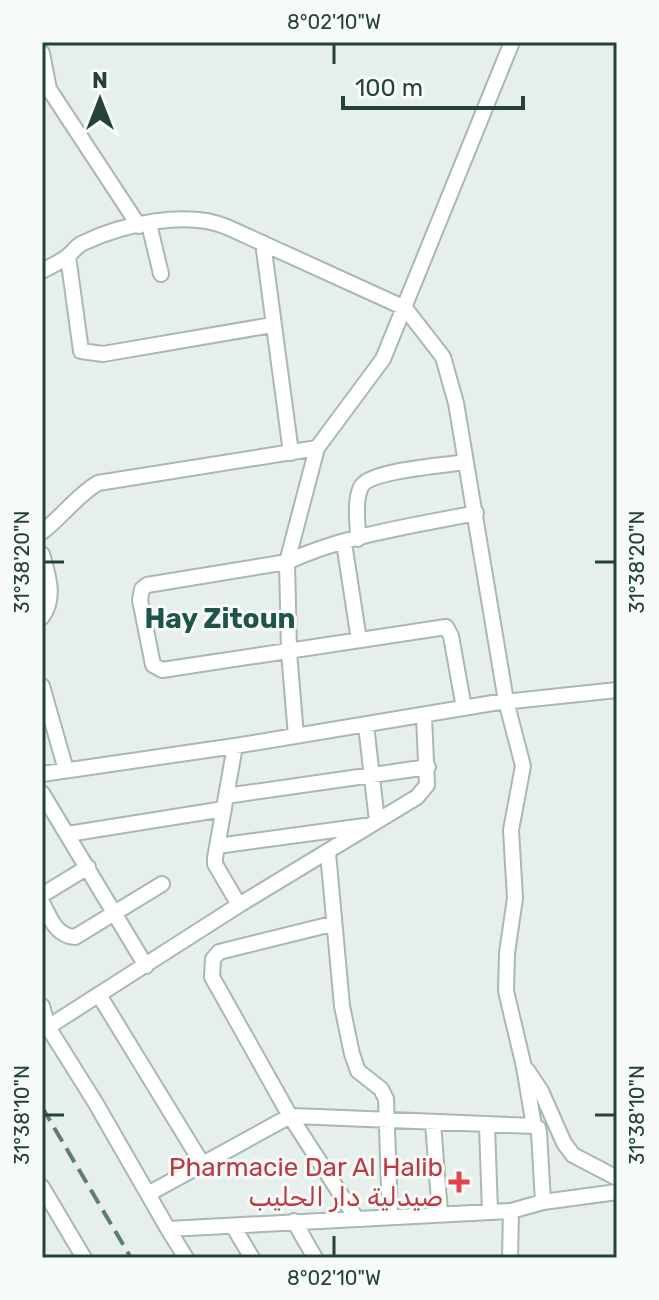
<svg xmlns="http://www.w3.org/2000/svg" width="659" height="1300" font-family="Rubik,Cairo,sans-serif">
<style>
.lines{fill:none;stroke-linecap:round;stroke-linejoin:round}
.minor-casing{stroke:#a8b8b2;stroke-width:18}
.minor{stroke:#fff;stroke-width:14}
.rail{stroke:#5f7d75;stroke-width:4;stroke-dasharray:16 8;stroke-linecap:butt}
.ticks{fill:none;stroke:#24423a;stroke-width:3}
.health-dot{fill:#e0444e;stroke:#f7fbf9;stroke-width:3}
.labels{text-anchor:middle;dominant-baseline:central;stroke-width:6;stroke-linejoin:round;paint-order:stroke}
.health-label{font-size:26px;fill:#be3a42;stroke:#f7fbf9;text-anchor:end}
.neighbourhood-label{font-size:28px;font-weight:bold;fill:#1f5548;stroke:#f7fbf9}
.neatline{fill:none;stroke:#24423a;stroke-width:3}
.ticks-label{font-size:20px;text-anchor:middle;fill:#24423a}
</style>
<rect width="100%" height="100%" fill="#e6efeb"/>
<g class="lines">
<g class="minor-casing">
<path id="minor" d="M42,53L49,89L139,226
M149,224L161,274
M263,243L291,453
M68,256L81,351L103,354L272,325
M42,271C51,266 61,262 69,255C74,251 76,246 83,243C122,224 187,210 227,227L405,308L443,357L456,403L506,701L523,766L511,830L515,898L507,953L506,991L524,1067L534,1126
M42,532C62,517 76,496 98,483L317,448
M358,539C358,523 354,501 361,487C369,470 444,466 464,462
M344,543L359,640
M42,554C48,575 56,598 42,617
M42,686L66,770
M464,708L451,636L446,627L162,670L153,665L140,600L142,589L147,585L287,562C345,535 413,526 476,513
M366,725L377,821
M296,736L289,652L287,562L317,448L383,359L512,42
M235,746L215,858V864L239,905
M42,774L235,746L493,703L617,690
M42,793L146,966
M226,796L428,767
M68,834L224,809
M217,846L364,826
M328,853L342,1006L352,1054L358,1071L381,1089L386,1099L390,1216
M42,895L88,867
M42,902C50,918 56,936 75,937L162,884
M332,924L219,952L213,959L212,977L290,1116L356,1218
M99,995L203,1165
M42,1006L48,1027L95,1102L168,1229L511,1211L543,1202L617,1192
M48,1027L239,905L417,797L427,785L424,716
M527,1070L541,1091L564,1143L573,1155L617,1178
M433,1123L440,1213
M487,1126L490,1212
M42,1187L84,1258
M148,1194L290,1116L319,1117L534,1126L538,1128L539,1132L543,1202
M294,1221L315,1258
M233,1226L252,1258
M168,1229L186,1258
M510,1258L511,1211"/>
</g>
<use href="#minor" class="minor"/>
<path class="rail" d="M42,1107L131,1258"/>
</g>
<path class="ticks" d="M334,44V64M44,562H64M595,562H615M44,1115H64M595,1115H615M334,1236V1256"/>
<path class="health-dot" d="M455 1170h8v8h8v8h-8v8h-8v-8h-8v-8h8z"/>
<g class="labels">
<g class="health-label">
<text x="443" y="1167">Pharmacie Dar Al Halib<tspan x="443" dy="30">صيدلية دار الحليب</tspan></text>
</g>
<g class="neighbourhood-label">
<text x="220" y="618">Hay Zitoun</text>
</g>
</g>
<rect width="659" height="1300" fill="none" stroke="#f7fbf9" stroke-width="88"/>
<g transform="translate(100 100)" stroke="#f7fbf9" stroke-width="6" paint-order="stroke">
<path d="M0-6L14 30L0 20L-14 30Z" fill="#24423a"/>
<text y="-12" font-size="22" font-weight="bold" text-anchor="middle" fill="#24423a">N</text>
</g>
<path d="M343 96v12h180v-12" fill="none" stroke="#24423a" stroke-width="4"/>
<text x="355" y="96" font-size="24" fill="#24423a" stroke="#f7fbf9" stroke-width="6" paint-order="stroke">100 m</text>
<rect x="44" y="44" width="571" height="1212" class="neatline"/>
<g class="ticks-label">
<text x="334" y="29">8°02'10"W</text>
<text transform="translate(22 562) rotate(-90)" y="7">31°38'20"N</text>
<text transform="translate(637 562) rotate(-90)" y="7">31°38'20"N</text>
<text transform="translate(22 1115) rotate(-90)" y="7">31°38'10"N</text>
<text transform="translate(637 1115) rotate(-90)" y="7">31°38'10"N</text>
<text x="334" y="1285">8°02'10"W</text>
</g>
</svg>
